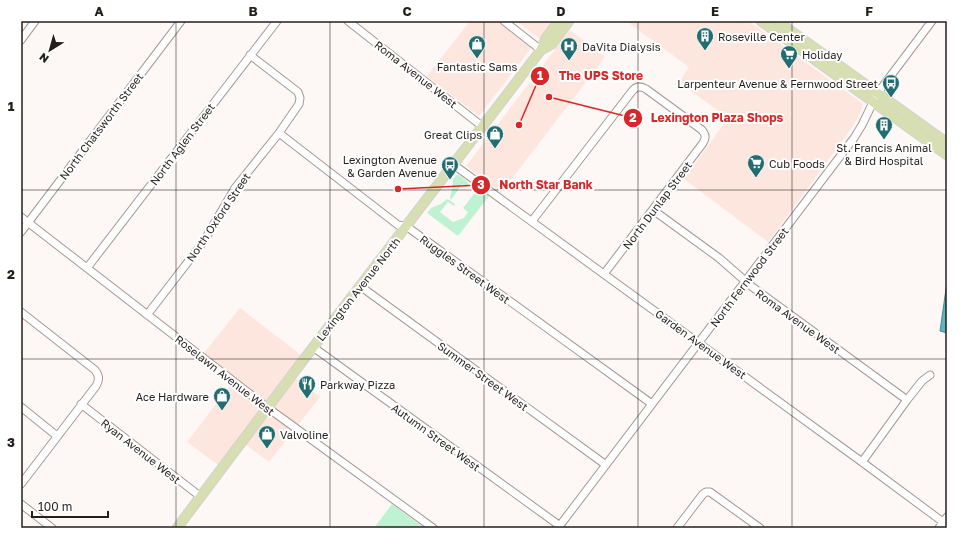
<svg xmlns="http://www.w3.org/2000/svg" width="968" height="549" font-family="'Golos Text',sans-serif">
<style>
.built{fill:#fde6de}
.green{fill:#bff2d3}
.water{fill:#5db7c2;stroke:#4c8990}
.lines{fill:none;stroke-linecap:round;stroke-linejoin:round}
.minor-casing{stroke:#a79994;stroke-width:9}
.major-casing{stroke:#d3d2d2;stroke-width:11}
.minor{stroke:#fff;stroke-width:7}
.major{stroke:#d7deb2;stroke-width:9}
.grid{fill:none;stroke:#241f1d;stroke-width:1;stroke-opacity:0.55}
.labels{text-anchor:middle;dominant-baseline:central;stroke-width:4;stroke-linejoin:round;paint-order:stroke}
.poi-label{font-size:11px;fill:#241f1d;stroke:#fff;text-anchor:start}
.street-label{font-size:11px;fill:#241f1d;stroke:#fff}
.leader{fill:none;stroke:#d62828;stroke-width:1.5}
.callout-dot{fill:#d62828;stroke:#fff;stroke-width:1.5}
.mark-label{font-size:12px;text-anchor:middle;font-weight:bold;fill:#fff}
.callout-label{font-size:12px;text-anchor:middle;font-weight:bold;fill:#d62828;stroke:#fff;stroke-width:4;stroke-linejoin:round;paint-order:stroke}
.neatline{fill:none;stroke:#241f1d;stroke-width:1.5}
.grid-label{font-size:13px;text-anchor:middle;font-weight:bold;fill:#241f1d}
</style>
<rect width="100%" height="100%" fill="#fdf7f5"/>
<path class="built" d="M470,21H498L532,47L479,116L427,76Z
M516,21H554L540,39Z
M626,21H749L863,104L861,111L857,119L851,129L768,242L684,179L728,118L679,82L689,67Z
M570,30L605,57L501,193L466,166Z
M240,308L301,355L288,373L320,397L269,462L238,439L218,465L187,442L236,378L204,353Z"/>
<path class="green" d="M456,175H459L468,182L467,183L469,184L466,187L462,184L451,200L450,198L453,183V179Z
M476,186L489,196L458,236L427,213L431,208L441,204L447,199L449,200L455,204L454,206L448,202L440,212L453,222L464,218L468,212L463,208L474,194L472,191Z
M392,504L424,528H374Z"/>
<path class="water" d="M947,282V333L940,331Z"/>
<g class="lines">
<g class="minor-casing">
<path id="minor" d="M348,21L483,127
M504,21L541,50
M21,40L35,21
M279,133L398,225L406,226L652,404
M454,165L862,462L947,525
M653,210L719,258L751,286L907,400
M21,217L268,408L433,528
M532,221L633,90C637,86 641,86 646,89L702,130C706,135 706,138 703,143L604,274
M21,232L181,21
M87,268L277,21
M360,286L606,465
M21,312L95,370C99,375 100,380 96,386L21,484
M147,315L204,241L235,188L279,133L299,104L300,98L298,92L250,55
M313,347L560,526
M81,404L201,497
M21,407L57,436
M862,462L907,400L922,381L930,375
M21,504L52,528
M558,528L854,138L862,125L877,94L932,21
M677,528L703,494L706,492H710L760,528
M939,528L947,517"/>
</g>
<g class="major-casing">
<path id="major" d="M761,21L947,155
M777,21L947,143
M541,50L552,44L569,21
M177,528L298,367L541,50L546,38L559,21"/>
</g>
<use href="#minor" class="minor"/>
<use href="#major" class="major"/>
</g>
<path class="grid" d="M176,21V528M330,21V528M484,21V528M638,21V528M792,21V528M21,190H947M21,359H947"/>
<defs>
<g id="building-pin" transform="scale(0.9)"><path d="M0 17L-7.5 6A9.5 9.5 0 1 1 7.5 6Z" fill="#216d72" stroke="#fff"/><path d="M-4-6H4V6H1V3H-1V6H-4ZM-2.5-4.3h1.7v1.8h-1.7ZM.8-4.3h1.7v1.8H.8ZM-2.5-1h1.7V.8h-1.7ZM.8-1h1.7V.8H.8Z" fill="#fff"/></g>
<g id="shop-pin" transform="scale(0.9)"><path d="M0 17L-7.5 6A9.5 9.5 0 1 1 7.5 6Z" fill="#216d72" stroke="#fff"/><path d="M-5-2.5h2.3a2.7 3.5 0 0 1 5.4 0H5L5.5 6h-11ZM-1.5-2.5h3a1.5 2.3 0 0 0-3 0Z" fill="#fff"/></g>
<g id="hospital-pin" transform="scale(0.9)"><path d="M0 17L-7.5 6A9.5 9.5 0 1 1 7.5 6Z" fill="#216d72" stroke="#fff"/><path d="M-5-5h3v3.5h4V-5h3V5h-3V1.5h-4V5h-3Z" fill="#fff"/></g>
<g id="supermarket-pin" transform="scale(0.9)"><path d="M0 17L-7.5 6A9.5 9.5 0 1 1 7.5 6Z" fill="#216d72" stroke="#fff"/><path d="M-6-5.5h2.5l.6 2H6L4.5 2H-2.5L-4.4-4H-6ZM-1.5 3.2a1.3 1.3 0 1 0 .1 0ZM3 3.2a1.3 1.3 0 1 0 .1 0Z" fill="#fff"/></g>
<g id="bus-pin" transform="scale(0.9)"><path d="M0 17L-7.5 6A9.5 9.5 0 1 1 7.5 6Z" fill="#216d72" stroke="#fff"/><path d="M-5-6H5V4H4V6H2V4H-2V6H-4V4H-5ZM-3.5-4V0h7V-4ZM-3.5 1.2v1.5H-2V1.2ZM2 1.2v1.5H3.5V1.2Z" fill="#fff"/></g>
<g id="restaurant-pin" transform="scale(0.9)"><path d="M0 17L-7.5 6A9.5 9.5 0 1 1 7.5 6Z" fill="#216d72" stroke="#fff"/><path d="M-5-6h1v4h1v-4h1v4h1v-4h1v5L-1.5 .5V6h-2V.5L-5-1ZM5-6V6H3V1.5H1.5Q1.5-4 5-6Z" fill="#fff"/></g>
</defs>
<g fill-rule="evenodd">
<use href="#building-pin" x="705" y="36"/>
<use href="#shop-pin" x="477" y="44"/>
<use href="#hospital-pin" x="569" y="46"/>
<use href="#supermarket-pin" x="789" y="54"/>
<use href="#bus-pin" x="891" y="83"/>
<use href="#building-pin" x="884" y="125"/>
<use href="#shop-pin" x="495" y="134"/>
<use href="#supermarket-pin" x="756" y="163"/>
<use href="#bus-pin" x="450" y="165"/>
<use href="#restaurant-pin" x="307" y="384"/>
<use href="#shop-pin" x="222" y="396"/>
<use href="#shop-pin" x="267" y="434"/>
</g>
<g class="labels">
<g class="poi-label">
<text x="718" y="36">Roseville Center</text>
<text x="582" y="46">DaVita Dialysis</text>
<text x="802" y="54">Holiday</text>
<text x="477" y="66" text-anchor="middle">Fantastic Sams</text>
<text x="878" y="83" text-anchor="end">Larpenteur Avenue &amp; Fernwood Street</text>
<text x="482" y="134" text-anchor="end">Great Clips</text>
<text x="884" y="147" text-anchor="middle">St. Francis Animal<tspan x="884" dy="13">&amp; Bird Hospital</tspan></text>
<text x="437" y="159" text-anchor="end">Lexington Avenue<tspan x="437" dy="13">&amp; Garden Avenue</tspan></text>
<text x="769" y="163">Cub Foods</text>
<text x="320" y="384">Parkway Pizza</text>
<text x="209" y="396" text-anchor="end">Ace Hardware</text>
<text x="280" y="434">Valvoline</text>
</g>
<g class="street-label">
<text transform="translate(416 74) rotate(38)">Roma Avenue West</text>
<text transform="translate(101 126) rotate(-53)">North Chatsworth Street</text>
<text transform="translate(182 144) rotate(-53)">North Aglen Street</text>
<text transform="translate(657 205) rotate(-53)">North Dunlap Street</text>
<text transform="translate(218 217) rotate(-56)">North Oxford Street</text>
<text transform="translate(465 269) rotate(36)">Ruggles Street West</text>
<text transform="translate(749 277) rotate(-53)">North Fernwood Street</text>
<text transform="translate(358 289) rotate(-52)">Lexington Avenue North</text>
<text transform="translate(798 321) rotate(36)">Roma Avenue West</text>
<text transform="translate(701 344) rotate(36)">Garden Avenue West</text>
<text transform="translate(225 375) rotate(38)">Roselawn Avenue West</text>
<text transform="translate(483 376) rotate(36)">Summer Street West</text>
<text transform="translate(436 437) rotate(36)">Autumn Street West</text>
<text transform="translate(141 451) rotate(38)">Ryan Avenue West</text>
</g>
</g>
<path class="leader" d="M519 125L540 76M549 97L633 118M398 189L481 185"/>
<g class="callout-dot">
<circle cx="519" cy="125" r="4"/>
<circle cx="549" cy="97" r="4"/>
<circle cx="398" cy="189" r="4"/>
<circle cx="540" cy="76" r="10"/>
<circle cx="633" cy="118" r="10"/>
<circle cx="481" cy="185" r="10"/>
</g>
<g class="mark-label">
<text x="540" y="80">1</text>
<text x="633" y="122">2</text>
<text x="481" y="189">3</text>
</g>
<g class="callout-label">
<text x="601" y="80">The UPS Store</text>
<text x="717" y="122">Lexington Plaza Shops</text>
<text x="546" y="189">North Star Bank</text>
</g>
<rect width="968" height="549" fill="none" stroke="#ffffff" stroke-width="44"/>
<g transform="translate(50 50) rotate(217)" stroke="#ffffff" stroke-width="3" paint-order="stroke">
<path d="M0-3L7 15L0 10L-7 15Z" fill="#241f1d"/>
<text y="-6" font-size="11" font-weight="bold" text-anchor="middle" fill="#241f1d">N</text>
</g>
<path d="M32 511v6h76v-6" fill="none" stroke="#241f1d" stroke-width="2"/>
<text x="38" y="511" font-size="12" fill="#241f1d" stroke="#ffffff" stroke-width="3" paint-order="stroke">100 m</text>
<rect x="22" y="22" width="924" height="505" class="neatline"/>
<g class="grid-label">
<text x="99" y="16">A</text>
<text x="253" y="16">B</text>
<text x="407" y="16">C</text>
<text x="561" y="16">D</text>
<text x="715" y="16">E</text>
<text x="869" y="16">F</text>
<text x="11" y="111">1</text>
<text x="11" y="279">2</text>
<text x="11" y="447">3</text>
</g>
</svg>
